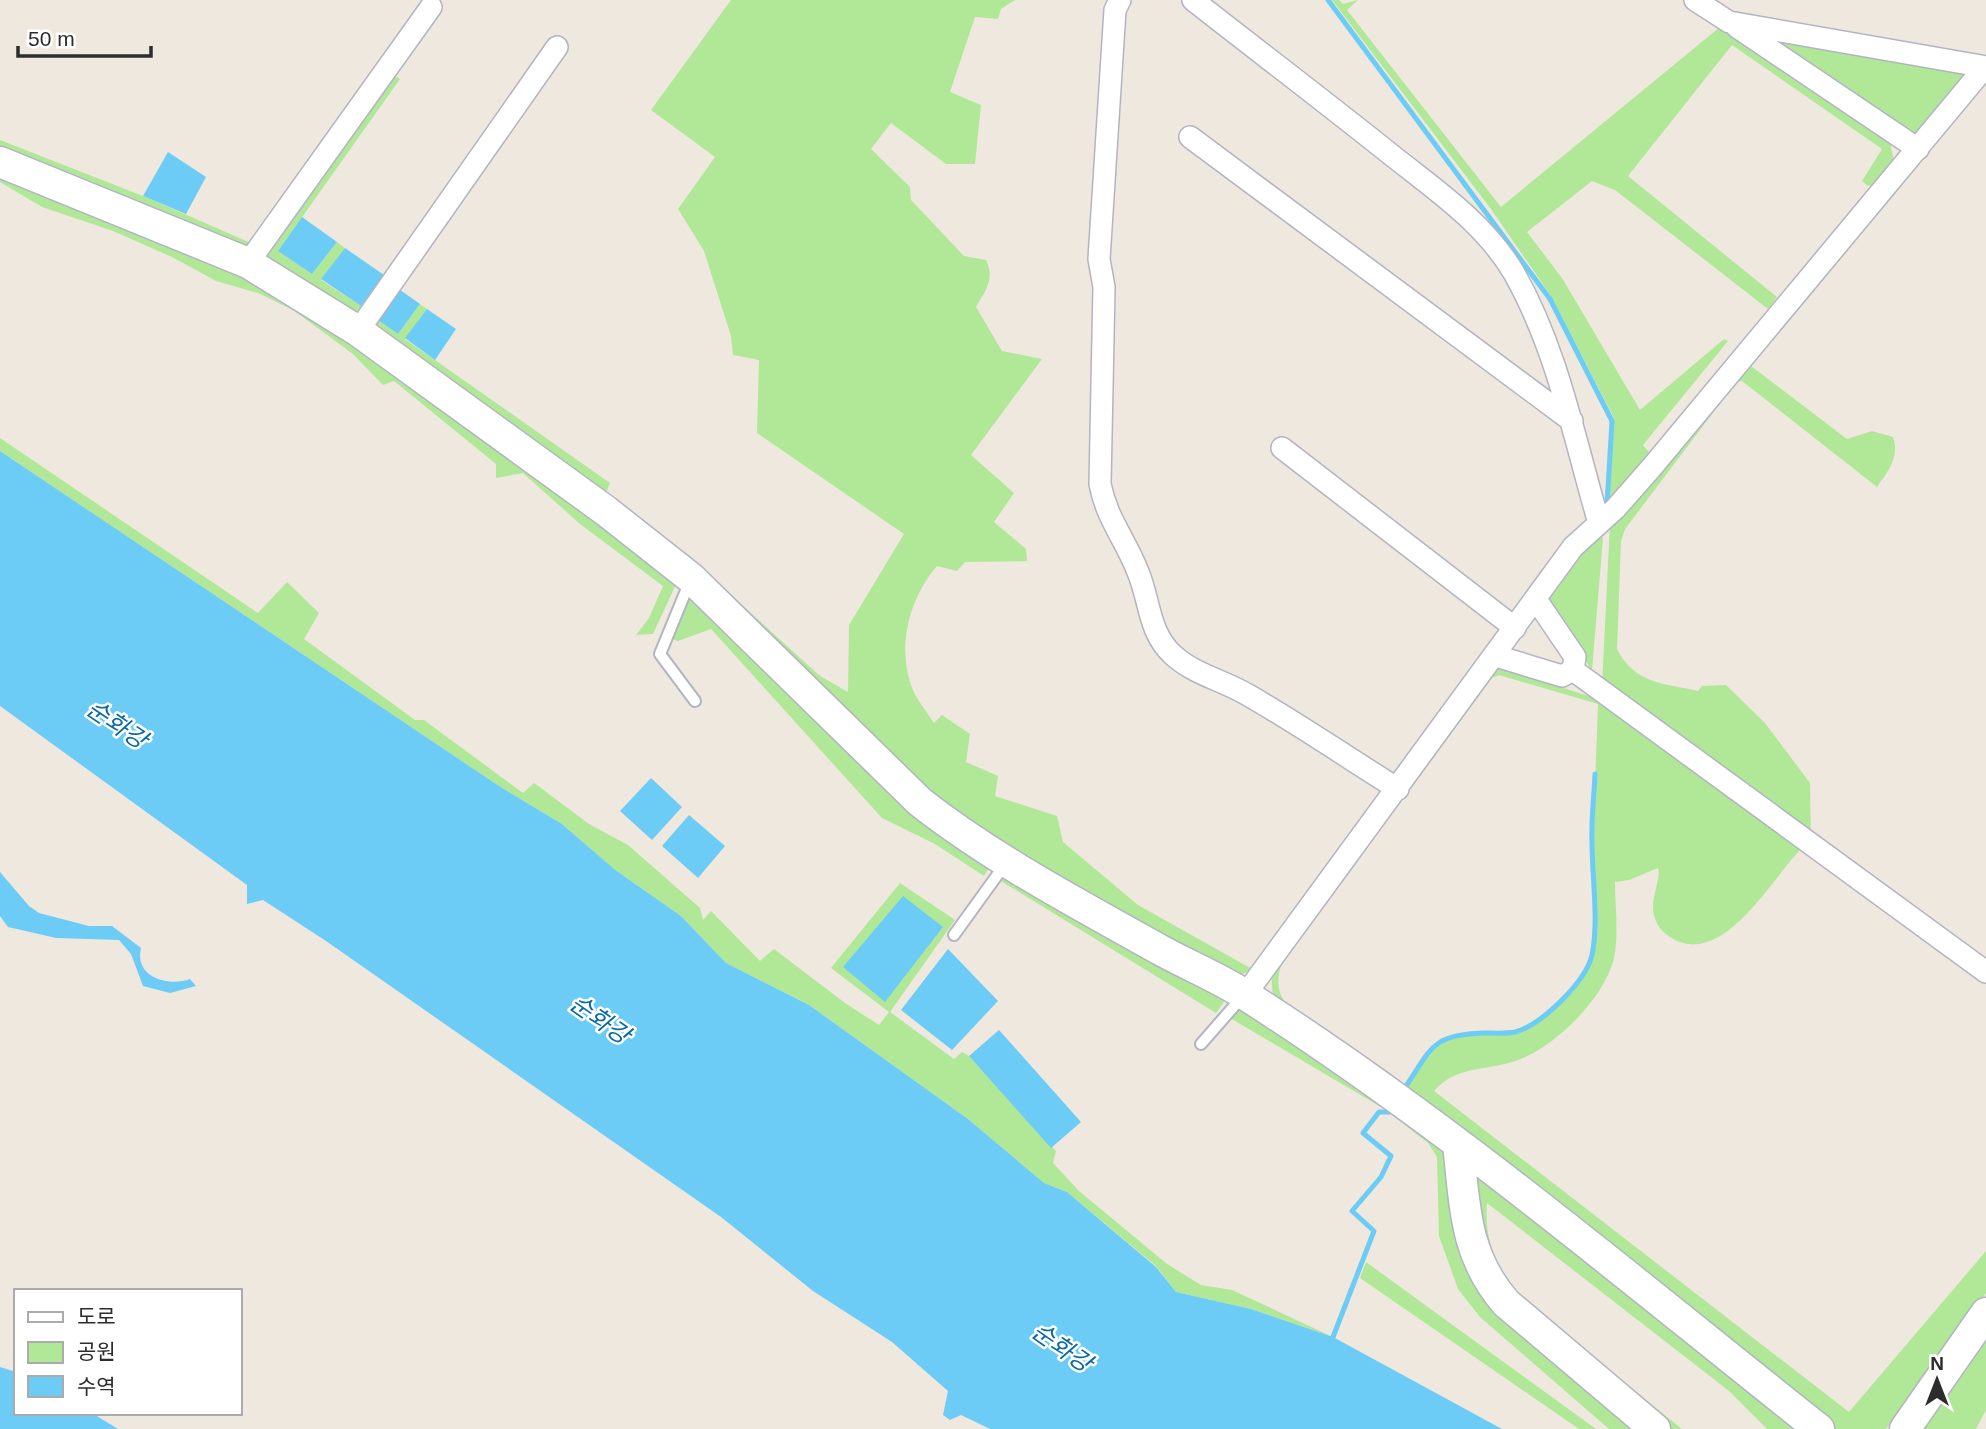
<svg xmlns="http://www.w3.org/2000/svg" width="1986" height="1429" font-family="Arial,'Noto Sans KR',sans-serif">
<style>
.green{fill:#b0e898}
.water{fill:#6cccf6}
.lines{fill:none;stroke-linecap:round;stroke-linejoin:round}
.stream{stroke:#6cccf6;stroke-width:5}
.lane-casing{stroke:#b2b4c1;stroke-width:14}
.street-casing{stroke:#b2b4c1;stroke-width:24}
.secondary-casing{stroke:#b2b4c1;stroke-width:33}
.lane{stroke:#fff;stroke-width:10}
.street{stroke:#fff;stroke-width:21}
.secondary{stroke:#fff;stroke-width:30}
.labels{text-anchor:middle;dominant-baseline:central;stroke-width:5;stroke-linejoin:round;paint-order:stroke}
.water-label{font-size:24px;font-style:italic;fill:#0569a8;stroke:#fff}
</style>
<rect width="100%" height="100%" fill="#efe8de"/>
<path class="green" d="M731,0H1015L1001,9L998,19L975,17L950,92L981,105L975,164H946L891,123L871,149L910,187L911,200L964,256L986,260C995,279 986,290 976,307L1002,351L1042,359L971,455L1014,493L994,522L1026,549L1027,561L965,562L957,571L937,566C910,597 897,645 911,685C915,698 927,712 934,723L942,715L970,734L966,762L998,776L995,796L1057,816L1063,842L1138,905L1252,969L1239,976L1111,907L960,816L920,787L716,587L720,585L820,676L848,692L849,625L904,534L757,433L759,360L733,355L731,336L704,251L678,209L715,157L651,110Z
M1332,0H1339L1343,4L1358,0L1347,10L1501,207L1720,27L1889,138L1894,161L1875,184L1868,186L1862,181L1882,149L1732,45L1628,176L1777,297L1768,309L1615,190L1592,181L1527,232L1562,278L1640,410L1724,339L1728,341L1643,445L1649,452L1609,500L1614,418L1551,296L1491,209Z
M1766,34L1963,70L1964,75L1914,138Z
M391,73L400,79L278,251L312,274L337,242L345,248L321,280L361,306L353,315L262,258Z
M0,140L143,196L251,243L247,249L0,148Z
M1913,162L1918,166L1751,366L1847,439L1872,431L1893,437C1900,457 1888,471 1877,487L1742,381H1737L1625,529L1621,541L1617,649C1635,684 1663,683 1698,691L1702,686L1726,685L1765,723L1810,783L1811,839L1602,685L1610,523Z
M0,171L261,278L678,580L653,634L636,635L649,618L663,586L580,524L523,473L496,478V464L394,381L383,385L353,354L293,310L258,293L216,281L172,257L113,231L42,207L0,182Z
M420,304L427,309L405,339L610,483L605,495L371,323L375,318L398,334Z
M0,438L258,613L287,582L319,613L304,639L415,720H424L523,793L534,783L589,824L628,845L700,908L703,920L711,911L760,961L774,949L845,1003L879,1025L889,1012L831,968L900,883L955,920L890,1012L954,1059L962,1052L969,1056L1056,1151L1053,1163L1079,1191L1167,1264L1201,1285L1232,1290L1333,1337L1251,1309L1176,1292L1156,1266L1067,1192L1044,1183L968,1119L809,1005L726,963L681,916L614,869L562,824L499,786L0,451Z
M1597,536L1603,538L1592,670C1579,650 1553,624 1550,600C1547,580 1583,547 1597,536Z
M692,591L990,866L984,876L935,844L882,818L711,629L678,641L672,639Z
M1500,668L1598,699L1802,848C1773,877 1730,956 1683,943C1673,940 1663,934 1658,925C1645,904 1662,882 1658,868L1629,880L1615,882C1615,906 1619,935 1614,958C1605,998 1552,1051 1512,1062C1483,1071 1456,1066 1434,1091L1849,1412L1986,1251V1293L1935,1367L1886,1429H1834L1273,1000L1271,968L1353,857L1358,861L1282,963C1278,974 1276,988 1283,999C1305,1031 1381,1057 1406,1088L1425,1056L1442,1042L1470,1035L1516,1033L1560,1002L1585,974L1593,956L1595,938L1593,839L1598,704L1499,675L1492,678L1412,787L1411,778L1492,670Z
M1009,873L1226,999L1216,1013L1001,881Z
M1241,1008L1392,1103L1386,1110L1230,1018Z
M1399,1108L1444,1148L1449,1168L1452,1224L1464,1263L1634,1429H1609L1480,1317L1458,1289L1439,1236L1437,1157L1428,1143L1392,1115Z
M1470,1171L1802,1429H1767L1729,1391L1487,1203C1484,1237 1495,1264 1514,1292L1682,1429H1665L1498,1287Z
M1366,1262L1596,1429H1579L1360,1278Z
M1986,1332V1410L1976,1429H1919Z"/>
<path class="water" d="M168,152L206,177L186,214L143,196Z
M302,217L337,242L312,274L278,251Z
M345,248L384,275L361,306L321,279Z
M396,287L420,304L398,334L375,318Z
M427,309L456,329L435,360L405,338Z
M0,451L499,786L562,824L614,869L681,916L726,963L809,1005L968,1119L1044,1183L1067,1192L1156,1267L1176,1292L1251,1309L1333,1337L1502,1429H990L961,1415L950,1420L943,1415L948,1391L892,1342L813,1291L721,1217L326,941L263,900L247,904V885L0,706Z
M651,778L682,807L652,840L620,811Z
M689,815L725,846L698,878L662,846Z
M0,872L29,906L39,913L89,926H112L141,948C134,977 168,987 190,979L196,986L170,993L143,986L131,954L119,940L56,938L8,927L0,916Z
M903,896L943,927L885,1002L843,967Z
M948,949L998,1001L952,1050L901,1010Z
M999,1030L1081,1122L1051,1148L969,1056Z
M0,1367L16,1372V1413H92L118,1429H0Z"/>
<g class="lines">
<path class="stream" d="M1328,0L1550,299L1612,421L1607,505
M1406,1086C1432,1048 1431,1035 1483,1033C1493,1033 1506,1034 1515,1032C1542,1025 1586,981 1592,955C1599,922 1592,876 1592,843C1591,820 1594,797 1595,774
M1333,1337L1374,1231L1352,1211L1381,1177L1391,1156L1363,1133L1379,1112H1390L1393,1108"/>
<g class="lane-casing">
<path id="lane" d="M690,581L660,654L695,701
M954,935L1006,863
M1201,1044L1243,996"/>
</g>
<g class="street-casing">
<path id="street" d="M1120,0L1115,10L1099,259L1104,287L1100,484C1107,520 1126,540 1138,572C1150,600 1148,632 1173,655C1195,675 1223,680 1248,695C1299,724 1348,758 1398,789
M1193,0C1258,51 1324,101 1389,153C1434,189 1484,222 1514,273C1558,351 1574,438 1599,523
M1695,0L1729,22L1986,67
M1737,27L1918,149
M1190,137L1572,421
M248,263L431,7
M358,331L557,47
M1282,448L1515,628
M1496,656L1562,676L1573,670L1575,657L1537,601
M1573,670L1986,972
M1245,995L1573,547L1616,508L1652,467L1985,67"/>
</g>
<g class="secondary-casing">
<path id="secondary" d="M0,162L248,263L358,331L606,511L691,578L920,802C994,860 1082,906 1164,952C1192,967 1221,979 1247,996C1449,1125 1632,1281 1819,1429
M1458,1144C1465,1205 1464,1255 1506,1303L1655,1429
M1905,1429L1986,1313"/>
</g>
<use href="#lane" class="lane"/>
<use href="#street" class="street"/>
<use href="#secondary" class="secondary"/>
</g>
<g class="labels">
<g class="water-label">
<text transform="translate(117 724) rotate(34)">순화강</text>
<text transform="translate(600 1019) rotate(35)">순화강</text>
<text transform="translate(1062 1347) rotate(35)">순화강</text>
</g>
</g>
<rect x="14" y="1289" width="228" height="126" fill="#ffffff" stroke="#ababab" stroke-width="2"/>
<rect x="28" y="1312" width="35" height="10" fill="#ffffff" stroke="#ababab" stroke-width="2"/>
<text x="77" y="1324" font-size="21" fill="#2c2c2c">도로</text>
<rect x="28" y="1342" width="35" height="21" fill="#b0e898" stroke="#ababab" stroke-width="2"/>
<text x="77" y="1359" font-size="21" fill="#2c2c2c">공원</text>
<rect x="28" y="1376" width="35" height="21" fill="#6cccf6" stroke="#ababab" stroke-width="2"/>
<text x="77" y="1394" font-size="21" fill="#2c2c2c">수역</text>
<g transform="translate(1937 1380)" stroke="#ffffff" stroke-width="5" paint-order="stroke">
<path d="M0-5L12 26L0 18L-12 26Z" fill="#2c2c2c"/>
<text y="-10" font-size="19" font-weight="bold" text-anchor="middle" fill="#2c2c2c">N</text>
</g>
<path d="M18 46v10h133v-10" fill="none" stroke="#2c2c2c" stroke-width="3.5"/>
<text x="28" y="46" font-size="21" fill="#2c2c2c" stroke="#ffffff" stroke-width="5" paint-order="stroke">50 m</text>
</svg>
